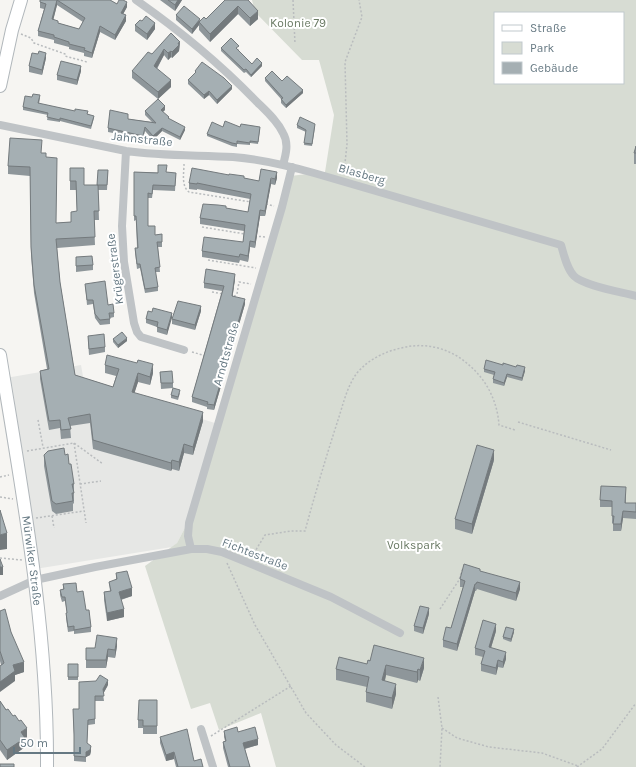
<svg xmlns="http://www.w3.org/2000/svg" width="636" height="767" font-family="Karla,sans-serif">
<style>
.built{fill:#e6e7e5}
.green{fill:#d7dcd3;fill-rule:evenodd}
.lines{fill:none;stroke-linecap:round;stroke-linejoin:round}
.secondary-casing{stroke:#b1b7bb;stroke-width:14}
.path{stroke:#b9bcbe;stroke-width:1.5;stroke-dasharray:2 2;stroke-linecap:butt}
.street{stroke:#bfc3c6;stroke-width:8}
.secondary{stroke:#fff;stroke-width:12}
.wall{fill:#8e969a;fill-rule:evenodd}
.shaded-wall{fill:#747a7d}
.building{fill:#a5afb3;stroke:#747a7d;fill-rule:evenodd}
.labels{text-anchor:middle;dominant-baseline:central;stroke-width:4;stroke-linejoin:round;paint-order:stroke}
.park-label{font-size:12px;fill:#6a7a64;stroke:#fff}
.street-label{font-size:12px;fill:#657882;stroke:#fff}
</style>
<rect width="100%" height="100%" fill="#f6f5f2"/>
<path class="built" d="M81,365L84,382L218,424L188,522L177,543L172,547L29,570L0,400V379Z"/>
<path class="green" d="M252,0H636V767H276L261,713L219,730L210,703L191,709L145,566L177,543L188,522L290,176L325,172L334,115L319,60H302L255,12ZM495,13H623V83H495Z"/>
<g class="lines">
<g class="secondary-casing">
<g id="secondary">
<path d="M0,86L12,30L21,0"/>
<path id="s1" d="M0,355C22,491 48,628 47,767"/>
</g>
</g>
<path class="path" d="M293,0L295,44
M21,34L31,38L34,43L65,54V56L87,62
M184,164C184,173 181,186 189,192L251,202
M344,173L347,144L345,62L362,17L359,0
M266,204L274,206
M202,227L245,234
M255,236L265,237
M208,260L256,268
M212,292L223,294
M230,295L235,296L237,294L239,282L251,284
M192,352L206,356
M38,420L43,447
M518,422L611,450
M74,443L86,523
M27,451L74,443L103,464
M0,477L9,475
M80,484L101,481
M0,497L13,499
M52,516L54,528
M36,518L84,511
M254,553L265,535L291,531H305C315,494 326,457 338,420C343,405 347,386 357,373C369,359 384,352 401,348C420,343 440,346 457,356C482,372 497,396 499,425L515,430
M0,558L22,560
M227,563L255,625L306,713L336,745L365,767
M440,609L459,580L462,570H463
M438,697L442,728L440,767
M442,728L457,738L489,747L542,753L578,766
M211,736L291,686
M577,767L602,749L636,703"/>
<path class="street" d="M136,0C179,30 219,63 255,100C265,110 277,120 283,133C289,143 286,154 283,165
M0,125L126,151C161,156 197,155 233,157C259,159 289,166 314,173L561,245C564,255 567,269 574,276C584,286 622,292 636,296
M126,151L122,226L124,262L134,323L137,332L141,337L184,350
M191,549L188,536L189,523L282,207L292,167
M0,596L35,580L95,567L191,549H207L222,552L331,597L400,633
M201,729L213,767"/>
<use href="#secondary" class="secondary"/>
</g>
<path class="wall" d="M40,0H110L117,4L127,7L123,14L126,21L115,40L100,32L92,58L84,56V53L69,49V47L54,43V40L38,36V31L44,9L40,8ZM57,5L83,22L79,29L58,23L53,20Z
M160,0H182L175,11Z
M248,0L258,19L250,26L238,14L210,42L199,30V25L192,34L176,20V15L200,22Z
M142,21L155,29L147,40L135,31V25Z
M180,42L179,51L172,58L171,57L168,60L164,55L157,69L171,87L158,99L132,78V71L152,54Z
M221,48L239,49L238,50L252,64L262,66L251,77L246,72L244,73L221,51Z
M46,58L42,75L29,72V66Z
M81,71L77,85L57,80V75Z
M195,71L232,89L217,104L209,95L204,99L188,84V80L195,73Z
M265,78L282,81L303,93L286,108L281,103V99L265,81Z
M32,97L40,98L39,104L88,114L94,118L91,129L60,121V122L47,120L48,115L23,110V107Z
M165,110L163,112L169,119L185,130L180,140L162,131L153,140L145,131L143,139L108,132V128L128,119L152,122L145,115V111Z
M297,125L315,127L312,146L304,145L306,132L297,128Z
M223,127H240L260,129L258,144L250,143V145L237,144V147L232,146L207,136V134Z
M636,146V164H634V153Z
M42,153L46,157L56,223L71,222L77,211L76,190H70V168L84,185H97L108,170L107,190H98L99,220H94L95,245L57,248L60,282L75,375L113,387L116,376L105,373V365L153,373L150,385L138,382L134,393L203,421L193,455L184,453L179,471L172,469L171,471L93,449L90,423L70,426L71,438L61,439L60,428L49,430L40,379V371L47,369L34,293L31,255L30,176L8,174V166Z
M134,172L176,173L175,191L153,190L152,198H148V226L155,235L162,234V247H158L160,272H155L158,287V291L145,293L140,268L137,269L135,252V248H137L136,220L134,221Z
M229,175L259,181L277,178L275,185L271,184L265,216H260L255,248L250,247L248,262L240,260L239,263L202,257V251L243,242L244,231L200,224V218L226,208L248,212L250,199L197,189V190L189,189V183Z
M76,257L93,265V270L76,272Z
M235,279L232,296L245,304L214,410L207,409V407L192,402V397L222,291L204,288V283Z
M85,284L114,313V317L110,318V324L100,325L95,318L93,304L87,305Z
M201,311L195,330L172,324V319Z
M152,312L172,313L167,335L157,332V327L146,323V319Z
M88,336L105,347V352L89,355L88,341Z
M113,339L127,341L118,348L113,342Z
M503,365L516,367L525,371L522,381L507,377L504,386L493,383V379L494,375L484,372V369Z
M160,372L173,383V388L161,389Z
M180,393L178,400L171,398V395Z
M44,455H65L69,464L74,484V503L73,504V511L56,514L52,511L44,466Z
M494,460L472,534L455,529V519Z
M626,494V503H636V519L623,518L621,531H613V523H612V507H600V500Z
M480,571L520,589L516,601L477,589L476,591H475L457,651L443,647V640L451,628L463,587H460V579Z
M116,573L132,596L121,600L124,617L107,621L104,600V592L110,591L109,582L116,580Z
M63,584L77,592L86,610L91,627V632L74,634V631L68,632L66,618V613H67L65,601L62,602L60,595V590H63Z
M0,611L11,632L24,672L15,675V681L1,665L0,661Z
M429,614L423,634L414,631V626Z
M496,631L491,648L506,659L503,668L498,667L496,675L481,671V664L483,657L475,655V648Z
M514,632L511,642L503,639V637Z
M117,646L115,658L108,657L106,668H86V648H95Z
M368,660L424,668L420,681L418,680L417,683L386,675L385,681L396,694L392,709L366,702V692L367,687L336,680V669L367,664Z
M68,664H78V680H68Z
M108,685L103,694L104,701H95V724L88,725L87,743L91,751L90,755L86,757V762L74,761V737L73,709H79Z
M157,700V734H143V728H138V720Z
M0,701L27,738L25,739V747L7,760L0,750Z
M224,731L238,732L258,745L245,749L250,767H228L223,748V742L225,741L224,737Z
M160,737L194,761L203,767H176L174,759L166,761L160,743Z"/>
<path class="shaded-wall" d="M57,0V5L52,25V19Z
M178,0H182L175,11V5Z
M127,2V7L121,18V13Z
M238,6V14L210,42V34Z
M258,11V19L250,26V18Z
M126,15V21L115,40V35Z
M200,19L199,25L192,34V29Z
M155,23V29L147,40V34Z
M100,26V32L92,58V53Z
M180,42L179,51L172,58V52Z
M164,49V55L154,73V66Z
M171,51V57L168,60V53Z
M46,53V58L42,75V70Z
M262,63V66L251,77V75Z
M81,66V71L77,85V80Z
M171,80V87L158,99V92Z
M232,86V89L217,104V100Z
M303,90V93L286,108V105Z
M209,91V95L204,99V95Z
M165,106V110L161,113V110Z
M185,127V130L180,140V137Z
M162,128V131L153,140V136Z
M277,172V178L275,185V179Z
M271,178V184L265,216V211Z
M260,210V216L255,248V242Z
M250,241V247L248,262V256Z
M235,274V279L232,301V296Z
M245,299V304L214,410V405Z
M201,306V311L195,330V325Z
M172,313V318L167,335V330Z
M127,338V341L118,348V345Z
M153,364V373L150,385V377Z
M525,367V371L522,381V378Z
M138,373V382L132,401V392Z
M507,374V377L504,386V383Z
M203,412V421L193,455V447Z
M184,444V453L179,471V462Z
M494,450V460L472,534V524Z
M172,460V469L171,471V463Z
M623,511V518L621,531V524Z
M7,533V549L0,550V535Z
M0,567H3V575H0Z
M520,582V589L516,601V593Z
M475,584V591L457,651V644Z
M132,588V596L119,600V592Z
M429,608V614L423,634V628Z
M124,609V617L107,621V613Z
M496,624V631L489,654V647Z
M514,629V632L511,642V639Z
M117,638V646L115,658V650Z
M108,649V657L106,668V660Z
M506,652V659L503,668V662Z
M424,658V668L420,681V670Z
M498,660V667L496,675V668Z
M24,662V672L15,675V681L0,692V682L13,665Z
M386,665V675L382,691V680Z
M418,669V680L417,683V672Z
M108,680V685L103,694V689Z
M396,684V694L392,709V698Z
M27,728V738L25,739V747L7,760V750L21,732Z
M258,739V745L243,749V743Z
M91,746V751L90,755L86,757V752Z
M174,752V759L166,761V755Z"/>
<path class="building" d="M40,0H110L117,4L119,0H123L127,2L121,13L126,15L115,35L100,26L92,53L84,50L85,48L69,44V42L54,37V35L38,31L46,4L40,2ZM57,0L85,18L79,29L58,23V21L52,19Z
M168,0H178L175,5Z
M225,0H248L258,11L250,18L238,6L210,34L199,22L204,17L206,19Z
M184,6L200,19L192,29L176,15Z
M146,16L155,23L147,34L135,25L140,20L142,21Z
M171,33L180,42L178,43L179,45L172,52L171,51L168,53L164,49L154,66L171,80L158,92L132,71L148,52L152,54Z
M231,38L239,46L236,48L252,64L257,58L262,63L251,75L246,69L244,70L221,48Z
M39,51L46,53L42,70L29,66L32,53L38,54Z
M61,61L81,66L77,80L57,75Z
M202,62L224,78L232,86L217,100L209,91L204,95L188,80L196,72L195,71Z
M272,71L282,81L287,76L303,90L286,105L281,99L283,98L265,78Z
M33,94L40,95L38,103L75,111V109L88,111L87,114L94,116L91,126L60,118V120L47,117L48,113L23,107L25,96L32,97Z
M158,99L165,106L161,110L169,117L168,118L185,127L180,137L162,128L153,136L145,127L143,136L108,128L110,110L128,114V119L156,123L145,111Z
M300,117L315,124L312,144L304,143L306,130L297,125Z
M225,121L240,127L241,124L260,127L258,142L250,141V143L237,141V144L232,143L207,134L212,122L223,127Z
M10,138L42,140L41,153H46V157L57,158L56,223L71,222V212L77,211L76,181H70V168H84V185H98L99,211H94L95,237L56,239L60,282L75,375L113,387L119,369L105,365L107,355L137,363L138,360L153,364L150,377L138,373L132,392L203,412L193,447L184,444L179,462L172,460L171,463L93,440L90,414L68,418L71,429L61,430L60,420L49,421L40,371L49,369L34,285L31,247L30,167L8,166Z
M636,146V153H634Z
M158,165H167L166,172L176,173L175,186L153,185L152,194L148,193V226H155V235L162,234V242H157L160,267L155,268L158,287L145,289L140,264H137L135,248H138L136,216H134V172L158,173Z
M192,168L229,175V174L244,176V178L259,181L261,169L277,172L275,179L271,178L265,211L260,210L255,242L250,241L248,256L240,254L239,257L202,251L204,237L243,242L245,225L200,218L203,204L218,205L226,206V208L248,212L251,194L197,183V184L189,183Z
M98,170H108L107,185H97Z
M92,256L93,265L76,266V257Z
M206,269L235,274L232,296L245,299L214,405L207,404L208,402L192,397L224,286L204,283Z
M105,281L108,305L113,304L114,313H109L110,319L100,320L95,314L93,300H87L85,284Z
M178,301L201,306L195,325L172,319Z
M153,308L172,313L167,330L157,327L158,322L146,319L148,311L152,312Z
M122,332L127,338L118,345L113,339Z
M104,334L105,347L89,349L88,336Z
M486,360L503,365V363L516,367L517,365L525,367L522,378L507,374L504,383L493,379L495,372L484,369Z
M172,371L173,383H161L160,372Z
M173,388L180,390L178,397L171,395Z
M477,445L494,450L472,524L455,519Z
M64,448L65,455L68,454L69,464H71L74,484H72L74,493H72L73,501L56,504L52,501L44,455L48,451Z
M601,486L626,487L625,503H636V512L623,511L621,524H613L614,516H612V501L600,500Z
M0,510L7,533L0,535Z
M0,559L3,567H0Z
M464,564L480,569V571L520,582L516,593L477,582L476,584H475L457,644L443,640L446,627L451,628L465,581L460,579Z
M127,571L132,588L119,592L124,609L107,613L104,592L111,591L109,582L117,579L116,573Z
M76,583L77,592L83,591L86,610H89L91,627L74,630V626L68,627L66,613H67L65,597H62L60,590L64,589L63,584Z
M420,606L429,608L423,628L414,626Z
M5,609L11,632L24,662L13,665L15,671L0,682V666L4,663L0,651V611Z
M483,620L496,624L489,647L506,652L503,662L498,660L496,668L481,664L485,651L475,648Z
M506,627L514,629L511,639L503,637Z
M97,635L117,638L115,650L108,649L106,660H86V648H95Z
M374,645L424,658L420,670L418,669L417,672L386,665L382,680L396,684L392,698L366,692L369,677L336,669L339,657L367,664L368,660L370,661Z
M68,664H78V677H68Z
M100,675L108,680L103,689L104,696H95V719L88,720L87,743L91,746L90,750L86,752V757L74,756V734L73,709H79V682L96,681Z
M139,700H157V726H143V720H138Z
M0,701L6,710L8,709L13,716L15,715L19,721L21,720L27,728L21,732L25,738L7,750L0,740Z
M237,727L238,732L255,727L258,739L243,743L250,767H230L223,742L226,741L224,731Z
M187,729L194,761L201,759L203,767H178L174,752L166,755L160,737Z
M0,764H14V767H0Z"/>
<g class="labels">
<g class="park-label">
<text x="298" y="23">Kolonie 79</text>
<text x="414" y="545">Volkspark</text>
</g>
<g class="street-label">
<text transform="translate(142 139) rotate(6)">Jahnstraße</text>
<text transform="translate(362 174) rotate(16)">Blasberg</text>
<text transform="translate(115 269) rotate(-97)">Krügerstraße</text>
<text transform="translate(226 354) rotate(-74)">Arndtstraße</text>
<text transform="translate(255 554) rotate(21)">Fichtestraße</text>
<text stroke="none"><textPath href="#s1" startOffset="208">Mürwiker Straße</textPath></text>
</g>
</g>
<rect x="494" y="12" width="130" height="72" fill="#ffffff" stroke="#c1c9cd"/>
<rect x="502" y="25" width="20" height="6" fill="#ffffff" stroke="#c1c9cd"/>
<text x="530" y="32" font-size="12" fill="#657882">Straße</text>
<rect x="502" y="42" width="20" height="12" fill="#d7dcd3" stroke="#c1c9cd"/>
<text x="530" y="52" font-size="12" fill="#657882">Park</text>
<rect x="502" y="62" width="20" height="12" fill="#a5afb3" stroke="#c1c9cd"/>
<text x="530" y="72" font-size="12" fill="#657882">Gebäude</text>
<path d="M14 747v6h66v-6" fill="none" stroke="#657882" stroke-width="2"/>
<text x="20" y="747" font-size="12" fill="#657882" stroke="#ffffff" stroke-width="3" paint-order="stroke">50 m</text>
</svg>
